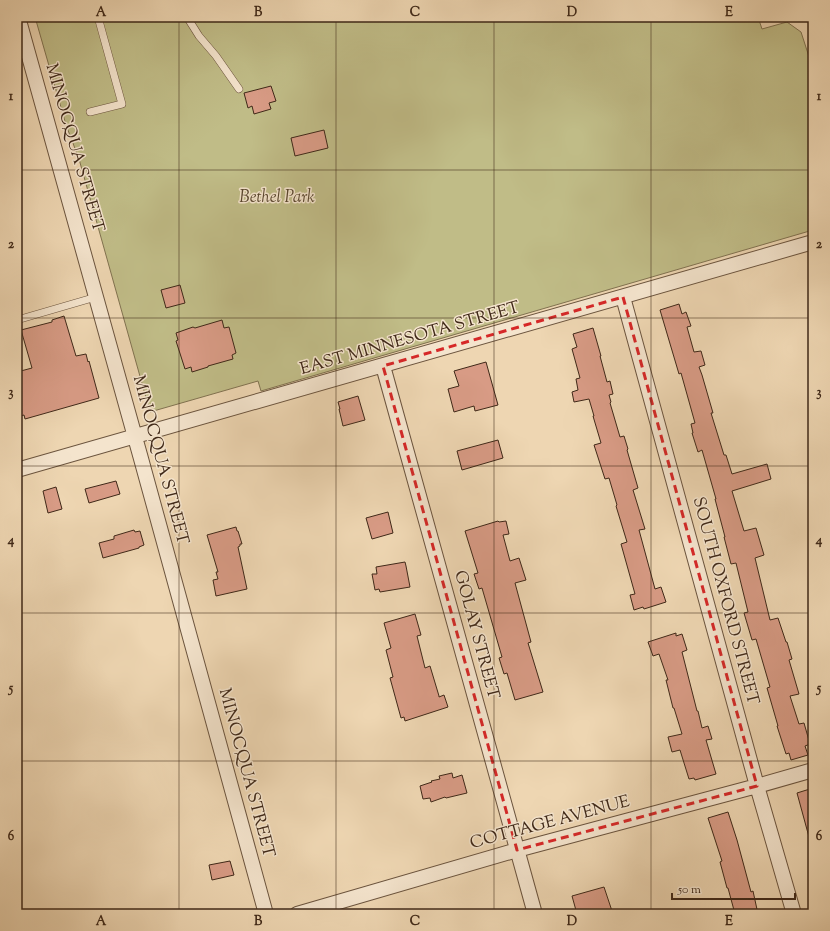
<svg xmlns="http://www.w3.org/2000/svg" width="830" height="931" font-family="'Sorts Mill Goudy',serif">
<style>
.green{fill:#c0bc87;stroke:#807250}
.building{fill:#d89b85;stroke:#3f2818}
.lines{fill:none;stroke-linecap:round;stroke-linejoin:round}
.service-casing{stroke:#6b543e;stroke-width:8}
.minor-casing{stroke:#6b543e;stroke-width:16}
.service{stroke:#f4e4cd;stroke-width:7}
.minor{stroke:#f4e4cd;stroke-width:14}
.marked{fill:none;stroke:#d62828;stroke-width:3;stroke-dasharray:8 5;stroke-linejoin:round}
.grid{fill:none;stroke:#3f2818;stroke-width:1;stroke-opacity:0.55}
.labels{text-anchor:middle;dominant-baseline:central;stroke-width:3;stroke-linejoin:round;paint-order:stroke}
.street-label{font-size:17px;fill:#3f2818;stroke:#f4e4cd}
.park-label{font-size:17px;font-style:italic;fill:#59462e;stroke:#f4e4cd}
.neatline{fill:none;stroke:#3f2818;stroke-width:1.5}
.grid-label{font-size:13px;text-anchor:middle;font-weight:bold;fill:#3f2818}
</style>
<rect width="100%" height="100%" fill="#eed6b2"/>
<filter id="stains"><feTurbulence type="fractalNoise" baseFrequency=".005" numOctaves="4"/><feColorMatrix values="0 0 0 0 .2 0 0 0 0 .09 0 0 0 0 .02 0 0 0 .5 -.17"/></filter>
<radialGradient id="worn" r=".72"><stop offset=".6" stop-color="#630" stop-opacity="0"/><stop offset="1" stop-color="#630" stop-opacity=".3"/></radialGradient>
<path class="green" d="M35,17H758L762,29L787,22L801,32L813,69V230L261,391L258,381L150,412L79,159L66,125Z"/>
<path class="building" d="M271,86L276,101L269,103L271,109L254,114L252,106L248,108L244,93Z
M324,130L328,148L295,156L291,138Z
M180,285L185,303L166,308L161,290Z
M679,304L682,314L686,312L691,326L687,327L694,352L701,351L705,365L699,367L702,375L713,413H711L724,455H726L732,474L767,464L771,479L732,491L744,531L756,528L764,555L755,558L770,620L778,618L786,642H787L792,659L789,660L799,694L790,696L799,724L804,723L810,744L805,746L808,755L791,760L789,753L786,754L777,726H778L767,688L770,687L756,639L752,640L744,613L748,612L736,563L731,564L724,537H725L715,499H716L702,450L698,452L692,433H693L691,424L695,423L681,373L679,374L660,310Z
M64,316L76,356L86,354L88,362L89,361L99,398L25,419L24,415L17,417V372L32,368L21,330L52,322V320Z
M222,320L224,328L229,327L236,353L232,355L233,359L208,366V367L192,372L191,367L185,369L176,341L178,340L176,333L193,327L195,328Z
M593,328L601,356H600L607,382L610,381L613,394L609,395L611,402L610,403L620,437L624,436L628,449L627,450L638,488L633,490L645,529L639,530L655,589L661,587L666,602L644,609L643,607L634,610L630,595L635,594L621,544L627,542L616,506L617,505L609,478L605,479L594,445L601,443L593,416H594L589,399L574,402L572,392L578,390L576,379L580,378L572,349L577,347L573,334Z
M486,362L498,405L475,411L474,406L454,412L448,389L459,386L454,371Z
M358,396L365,420L343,426L339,409H340L338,402Z
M498,440L503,458L462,470L457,451Z
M116,481L120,494L89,503L85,489Z
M56,487L62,509L48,513L43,491Z
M388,512L393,533L372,539L366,518Z
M498,521L499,522L506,521L509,534L503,535L510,561L519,558L526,580L515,583L531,642L528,643L543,692L515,700L507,673L504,674L499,658L502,657L482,588L479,589L474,574L478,573L465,531Z
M236,527L237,531H238L242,544H240V546L238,547L247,589L216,596L213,580L218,579L216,572H218L207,535Z
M134,530L135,532L140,531L144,545L139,547V548L103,558L99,543L114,539V536Z
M405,562L406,566L410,587L380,592L379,589L375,590L372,574H377L376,567Z
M415,614L421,635L417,636L425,668L430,666L439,696V697L444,695L448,707L405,721L404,717L401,718L390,678L393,677L386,650L391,648L384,623Z
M676,633V636L682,634L687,650L682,652L697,711H698L702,728L708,726L712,739L706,740L716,774L695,780L694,778L689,779L680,750L672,752L668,737L682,734L674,708H673L666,680H668L659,654L653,656L648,642Z
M452,773L453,778L462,775L467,793L446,798L445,797L431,802L430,798L423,799L420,786L432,782L431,781L440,779L439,776Z
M813,788V836L809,837L797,793Z
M728,812L737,840L751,892L753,891L758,914H735L728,888H727L720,862L722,861L708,818Z
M230,861L234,875L212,880L209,865Z
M604,887L613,914H577L572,896Z"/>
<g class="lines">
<g class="service-casing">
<path id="service" d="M187,17L199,36L216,56L239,89
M90,112L122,104L98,17
M17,320L96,297"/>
</g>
<g class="minor-casing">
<path id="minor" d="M18,17L140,455L266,914
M623,297L757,786L794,914
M383,366L535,914
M17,470L813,242
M297,914L517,850L757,786L813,770"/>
</g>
<use href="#service" class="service"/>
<use href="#minor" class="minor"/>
</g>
<path class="marked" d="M623,297L757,786L517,850L383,366Z"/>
<path class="grid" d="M179,17V914M336,17V914M494,17V914M651,17V914M17,170H813M17,318H813M17,466H813M17,613H813M17,761H813"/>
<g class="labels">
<g class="street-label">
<text transform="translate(74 148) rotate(74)">MINOCQUA STREET</text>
<text transform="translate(410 339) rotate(-16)">EAST MINNESOTA STREET</text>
<text transform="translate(160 460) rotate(75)">MINOCQUA STREET</text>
<text transform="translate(725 601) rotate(75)">SOUTH OXFORD STREET</text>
<text transform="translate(476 635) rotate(75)">GOLAY STREET</text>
<text transform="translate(246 773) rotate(75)">MINOCQUA STREET</text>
<text transform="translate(550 823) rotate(-15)">COTTAGE AVENUE</text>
</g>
<g class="park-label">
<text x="277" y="198">Bethel Park</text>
</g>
</g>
<rect width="830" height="931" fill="none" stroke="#eed6b2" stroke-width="44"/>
<path d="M672 893v6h123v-6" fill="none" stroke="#3f2818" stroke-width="2"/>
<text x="678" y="893" font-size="12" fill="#3f2818" stroke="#f4e4cd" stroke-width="3" paint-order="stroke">50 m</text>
<rect x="22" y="22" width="786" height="887" class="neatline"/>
<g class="grid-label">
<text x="101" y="16">A</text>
<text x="258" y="16">B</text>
<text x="415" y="16">C</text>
<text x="572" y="16">D</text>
<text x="729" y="16">E</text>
<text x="11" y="100">1</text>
<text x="819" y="100">1</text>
<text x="11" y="248">2</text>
<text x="819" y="248">2</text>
<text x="11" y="396">3</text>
<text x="819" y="396">3</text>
<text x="11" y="544">4</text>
<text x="819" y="544">4</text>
<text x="11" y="692">5</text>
<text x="819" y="692">5</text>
<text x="11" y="840">6</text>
<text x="819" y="840">6</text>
<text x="101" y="925">A</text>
<text x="258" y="925">B</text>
<text x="415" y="925">C</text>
<text x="572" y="925">D</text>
<text x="729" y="925">E</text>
</g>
<rect width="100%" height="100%" filter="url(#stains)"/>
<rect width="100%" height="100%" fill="url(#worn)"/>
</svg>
